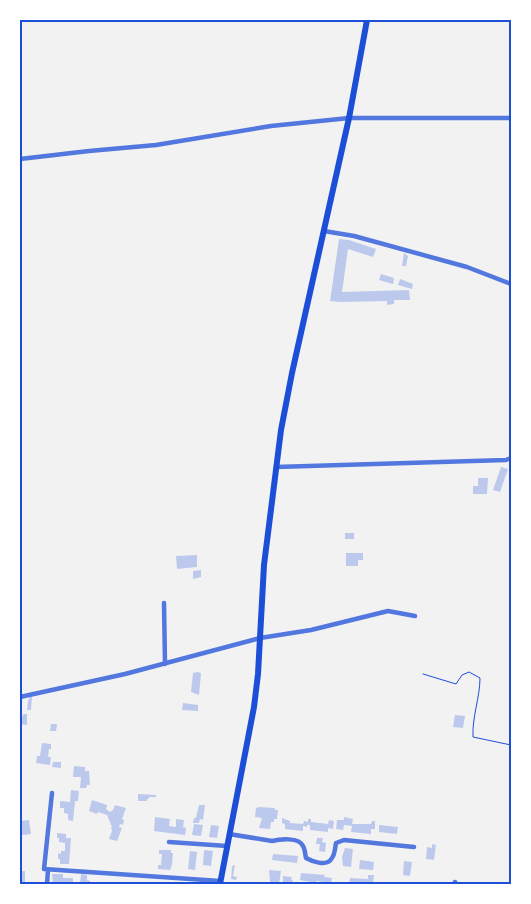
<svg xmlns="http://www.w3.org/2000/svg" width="531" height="904" font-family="Lora,serif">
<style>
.building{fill:#bdc9ec}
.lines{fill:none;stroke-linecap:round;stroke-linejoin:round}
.path{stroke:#1d4ed8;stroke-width:1}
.minor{stroke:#5277de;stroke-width:4.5}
.secondary{stroke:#1d4ed8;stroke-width:6}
.neatline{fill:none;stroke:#1d4ed8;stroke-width:2}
</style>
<rect width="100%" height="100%" fill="#f2f2f2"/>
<path class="building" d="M339,239L349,240L376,249L373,257L348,249L342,292L409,290L410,300H394V304L387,305V301L340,302L330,301Z
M404,253L408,256L406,266H402Z
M381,274L394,278L393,284L379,280Z
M400,279L413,284L412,289L398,285Z
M501,467L508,469L500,492L493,490Z
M478,478H488L487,494H473V486H478Z
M345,533H354V539H345Z
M346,553H363V560H358V566H346Z
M197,555V567L177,569L176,556Z
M201,570V577L193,579V571Z
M198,672L201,673L199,695L191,692L193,673Z
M30,697H32L31,710H27L28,701Z
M183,703L198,705V711L182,710Z
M23,714H27V725L20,724V716H23Z
M455,715L465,716L463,728L453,727Z
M51,724H57L56,731H50Z
M42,743L51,744V749H49L48,757H51L50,765L36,763L37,756H40Z
M53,762H61V768L52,767Z
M74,766L85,767V771H89L90,785H87L86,788H80L81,777H73Z
M71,790L79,791L78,801H75L73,821L68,820V814L64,813V808H60V801L70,802Z
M138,794L156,795V797H149V799H147V801H138Z
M92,800L107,805L106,809L110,812L113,810L115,805L126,808L122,819L124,820L123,825L120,824L119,827L122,828L117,841L109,839L112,831L111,827H112L107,815L98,812L97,814L89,811Z
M199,805H205L203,820L200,819L199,823H193L194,818H196Z
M259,807L275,808V810H278L277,819H274V822H271L270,829L259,828L262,818L255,817L256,808Z
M155,817L170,819L169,826L176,827V819L184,820L183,827L186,828L185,835L154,831Z
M344,817L353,819L352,824H371L372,821H375V829H371V834L351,832L352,826L344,825L343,830L336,829L337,820H344Z
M282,818L290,821V823L303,824L304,821L308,822V819H311V822L328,824L329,820L334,821L333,829L328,828V832L310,830V825H307V827L303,826V831L285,829V824L282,823Z
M29,820L31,834L22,835L20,821Z
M194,824L203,825L201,836L192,835Z
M211,825L219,826L217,838L209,837Z
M379,825L398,827L397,834L379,832Z
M57,833L66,834V838H71L69,864H60V859H58V853L61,854V851H65V843L59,842V838H57Z
M317,838H323L322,842L326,843L325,852L319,851L320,844H316Z
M432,844L436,845L434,860L426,859L427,847L432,848Z
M345,848L353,849L351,867L343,866L342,857Z
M159,850H171V853H173L172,865L170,870L158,869V865H161L162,854H159Z
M204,850L213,851L211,866L203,865Z
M190,851L197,852L195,870L188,869Z
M273,854L298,856L297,863L272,860Z
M360,860L374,862L373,870L359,869Z
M404,861L412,862L410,876L403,875Z
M235,865L233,876L237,877L236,880L231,879L232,866Z
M269,870L281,871L279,884L270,883Z
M20,871H25V882H31V884H20Z
M301,873L325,875L324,877L332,878L331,884H323V882L316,881V883L300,880Z
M52,874H63V878H73V884H53Z
M81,874L87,875V880L90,881V884H80Z
M368,875H374L373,884H349L350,878L368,879Z
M283,876L292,877L291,880H293L292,884H283Z"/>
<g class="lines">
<path class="path" d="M423,674L456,684L462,675L469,672L480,678C480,697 472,717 473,737L511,745"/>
<path class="minor" d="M20,159L89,151L156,145L271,126L349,118H511
M324,231L354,236L467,267L511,284
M276,467L506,460L511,458
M164,603L165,664
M20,697L125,674L260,638L311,630L388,611L415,616
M52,793L44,869L220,881
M229,834L272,841C280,839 299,837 303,846C305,849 305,854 306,858C313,862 327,867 332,858C335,854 335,848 336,843L344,840L414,847
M169,842L227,846
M47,884L48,870
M454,884L455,882"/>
<path class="secondary" d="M220,884L254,707L258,674L264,565L281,430L292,373L349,118L367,20"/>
</g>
<rect width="531" height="904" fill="none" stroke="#ffffff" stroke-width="42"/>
<rect x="21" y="21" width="489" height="862" class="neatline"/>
</svg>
